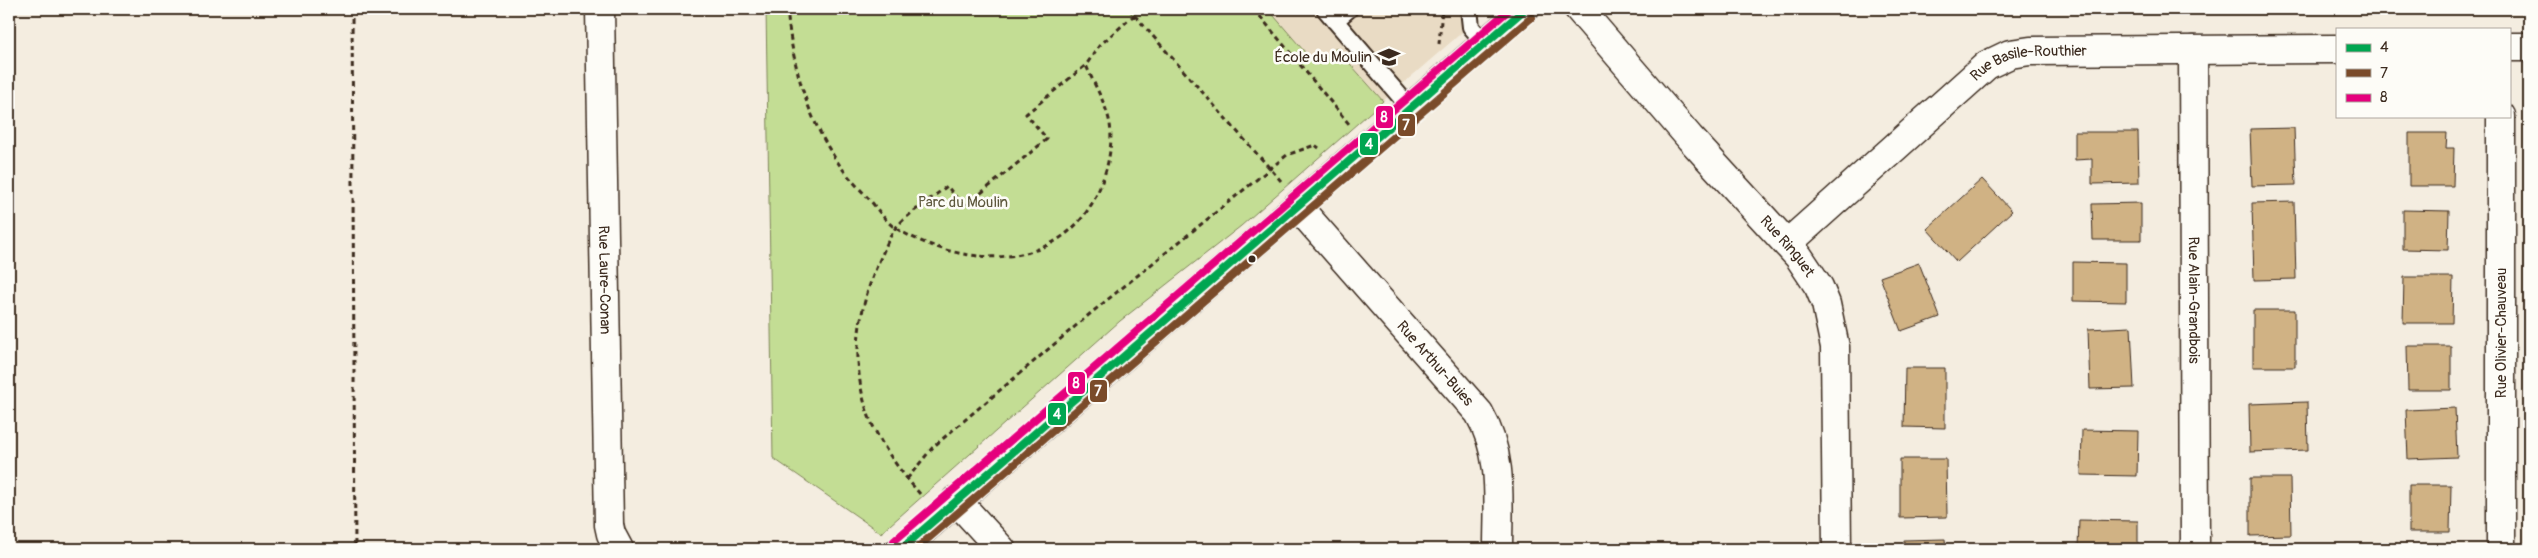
<svg xmlns="http://www.w3.org/2000/svg" width="2538" height="558" font-family="Pangolin,sans-serif">
<style>
.built{fill:#e9dbc4}
.green{fill:#c3dd94;stroke:#7f8459}
.building{fill:#d0b284;stroke:#3b2a1e}
.lines{fill:none;stroke-linecap:round;stroke-linejoin:round}
.service-casing{stroke:#3b2a1e;stroke-width:20}
.minor-casing{stroke:#3b2a1e;stroke-width:31}
.path{stroke:#3b2a1e;stroke-width:3;stroke-dasharray:5 4;stroke-linecap:butt}
.service{stroke:#fdfcf7;stroke-width:16}
.minor{stroke:#fdfcf7;stroke-width:28}
.bus-1-casing{stroke:#fdfcf7;stroke-width:11}
.bus-2-casing{stroke:#fdfcf7;stroke-width:11}
.bus-3-casing{stroke:#fdfcf7;stroke-width:11}
.bus-1{stroke:#00a651;stroke-width:8}
.bus-2{stroke:#7a4b2a;stroke-width:8}
.bus-3{stroke:#e5007d;stroke-width:8}
.bus-dot{fill:#3b2a1e;stroke:#fdfcf7;stroke-width:2}
.labels{text-anchor:middle;dominant-baseline:central;stroke-width:5;stroke-linejoin:round;paint-order:stroke}
.poi-label{font-size:15px;fill:#3b2a1e;stroke:#fdfcf7;text-anchor:end}
.street-label{font-size:15px;fill:#3b2a1e;stroke:#fdfcf7}
.park-label{font-size:15px;fill:#5d573c;stroke:#fdfcf7}
.line-badge{stroke:#fdfcf7;stroke-width:2}
.badge-label{font-size:14px;text-anchor:middle;font-weight:bold;fill:#fff}
</style>
<rect width="100%" height="100%" fill="#f4ede0"/>
<filter id="ink" filterUnits="userSpaceOnUse"><feTurbulence type="fractalNoise" baseFrequency=".02" numOctaves="2"/><feDisplacementMap in="SourceGraphic" scale="10" xChannelSelector="R" yChannelSelector="G"/><feConvolveMatrix kernelMatrix="1 2 1 2 8 2 1 2 1" color-interpolation-filters="sRGB"/></filter>
<g filter="url(#ink)">
<path class="built" d="M1268,9H1489L1383,101L1336,48L1316,65Z"/>
<path class="green" d="M766,9H1268L1316,65L1336,48L1383,101L1241,226L1120,321L881,533L773,458Z"/>
<path class="building" d="M2294,128L2296,185L2252,186L2250,129Z
M2075,132H2138L2139,183L2092,184V159L2075,160Z
M2409,133H2447L2446,148H2454L2453,186H2409Z
M1982,179L2012,211L1957,262L1927,229Z
M2294,202L2296,279L2254,280L2252,203Z
M2141,203V240H2093L2092,204Z
M2403,210L2449,211L2448,250L2403,249Z
M2073,262L2126,263V302L2073,301Z
M1919,263L1940,317L1901,331L1880,277Z
M2404,277H2453L2452,323H2403Z
M2253,310H2295V367H2253Z
M2131,327L2134,388L2090,389L2088,329Z
M2407,346H2451V390H2408Z
M1905,368H1945V428L1904,427Z
M2307,402L2308,450L2250,452L2249,404Z
M2455,408L2457,457L2408,459L2406,410Z
M2082,430L2138,431L2137,476L2081,475Z
M1900,459H1946L1947,517L1900,518Z
M2250,478H2290L2291,535L2250,536Z
M2409,485H2451L2450,532H2409Z
M2079,520L2138,521V549H2078Z
M1945,539L1946,549H1904V540Z"/>
<g class="lines">
<g class="service-casing">
<path id="service" d="M1325,9L1411,109
M1469,9L1471,27L1486,44
M1335,21L1349,9"/>
</g>
<g class="minor-casing">
<g id="minor">
<path id="s1" d="M600,9L609,525L611,534L619,549"/>
<path id="s2" d="M1579,9L1690,138L1799,257L1819,287L1826,304L1835,347L1837,549"/>
<path d="M2509,47H2529"/>
<path id="s3" d="M2193,50L2195,549"/>
<path d="M2501,116V549"/>
<path id="s4" d="M1298,207L1479,413C1504,457 1498,500 1498,549"/>
<path id="s5" d="M1787,244L1987,65L2010,54L2030,51L2337,49"/>
<path d="M956,500L1001,549"/>
<path d="M901,549L1525,9"/>
</g>
</g>
<path class="path" d="M352,9L355,549
M787,9C792,63 806,116 837,161C846,175 858,187 869,199C877,208 886,223 897,229C967,270 1065,273 1100,187C1108,167 1113,146 1110,124C1106,103 1094,85 1086,65L1099,46L1141,9
M1129,9L1281,181
M1254,9L1349,124
M1439,44L1442,9
M907,479L933,447L1091,313L1287,155L1315,145L1319,148
M920,494C900,471 877,441 867,411C850,359 858,306 881,257C885,248 889,238 894,230C903,217 934,197 947,186L964,207L1047,139L1026,114L1086,65"/>
<use href="#service" class="service"/>
<use href="#minor" class="minor"/>
<g class="bus-1-casing">
<path id="bus-1" d="M901,549L1525,9"/>
</g>
<g class="bus-2-casing">
<path id="bus-2" d="M916,549L1532,17"/>
</g>
<g class="bus-3-casing">
<path id="bus-3" d="M894,541L1510,9"/>
</g>
<use href="#bus-1" class="bus-1"/>
<use href="#bus-2" class="bus-2"/>
<use href="#bus-3" class="bus-3"/>
</g>
</g>
<defs>
<g id="school-bare" transform="scale(1.725)"><path d="M0-5L7-2L0 1L-7-2ZM-4 1L0 2.5L4 1V4Q0 6-4 4Z" fill="#3b2a1e" stroke="#fdfcf7" stroke-width="2.5" paint-order="stroke"/></g>
</defs>
<g fill-rule="evenodd">
<use href="#school-bare" x="1389" y="57"/>
</g>
<circle class="bus-dot" cx="1252" cy="259" r="4.5"/>
<g class="labels">
<g class="poi-label">
<text x="1372" y="57">École du Moulin</text>
</g>
<g class="street-label">
<text stroke="none"><textPath href="#s5" startOffset="310">Rue Basile-Routhier</textPath></text>
<text stroke="none"><textPath href="#s2" startOffset="316">Rue Ringuet</textPath></text>
<text stroke="none"><textPath href="#s1" startOffset="271">Rue Laure-Conan</textPath></text>
<text stroke="none"><textPath href="#s3" startOffset="250">Rue Alain-Grandbois</textPath></text>
<text transform="translate(2501 333) rotate(-90)">Rue Olivier-Chauveau</text>
<text stroke="none"><textPath href="#s4" startOffset="208">Rue Arthur-Buies</textPath></text>
</g>
<g class="park-label">
<text x="963" y="202">Parc du Moulin</text>
</g>
</g>
<g class="line-badge">
<rect x="1375" y="105" width="19" height="24" rx="5" fill="#e5007d"/>
<rect x="1397" y="113" width="19" height="24" rx="5" fill="#7a4b2a"/>
<rect x="1359" y="132" width="20" height="24" rx="5" fill="#00a651"/>
<rect x="1067" y="371" width="19" height="24" rx="5" fill="#e5007d"/>
<rect x="1089" y="379" width="19" height="24" rx="5" fill="#7a4b2a"/>
<rect x="1047" y="402" width="20" height="24" rx="5" fill="#00a651"/>
</g>
<g class="badge-label">
<text x="1384" y="122">8</text>
<text x="1406" y="130">7</text>
<text x="1369" y="149">4</text>
<text x="1076" y="388">8</text>
<text x="1098" y="396">7</text>
<text x="1057" y="419">4</text>
</g>
<rect width="2538" height="558" fill="none" stroke="#fdfcf7" stroke-width="30"/>
<rect x="15" y="15" width="2508" height="528" fill="none" stroke="#3b2a1e" stroke-width="2" filter="url(#ink)"/>
<rect x="2336" y="28" width="175" height="90" fill="#fdfcf7" stroke="#afa8a0"/>
<rect x="2346" y="44" width="25" height="8" fill="#00a651" stroke="#afa8a0"/>
<text x="2380" y="52" font-size="15" fill="#3b2a1e">4</text>
<rect x="2346" y="69" width="25" height="8" fill="#7a4b2a" stroke="#afa8a0"/>
<text x="2380" y="78" font-size="15" fill="#3b2a1e">7</text>
<rect x="2346" y="94" width="25" height="8" fill="#e5007d" stroke="#afa8a0"/>
<text x="2380" y="102" font-size="15" fill="#3b2a1e">8</text>
</svg>
